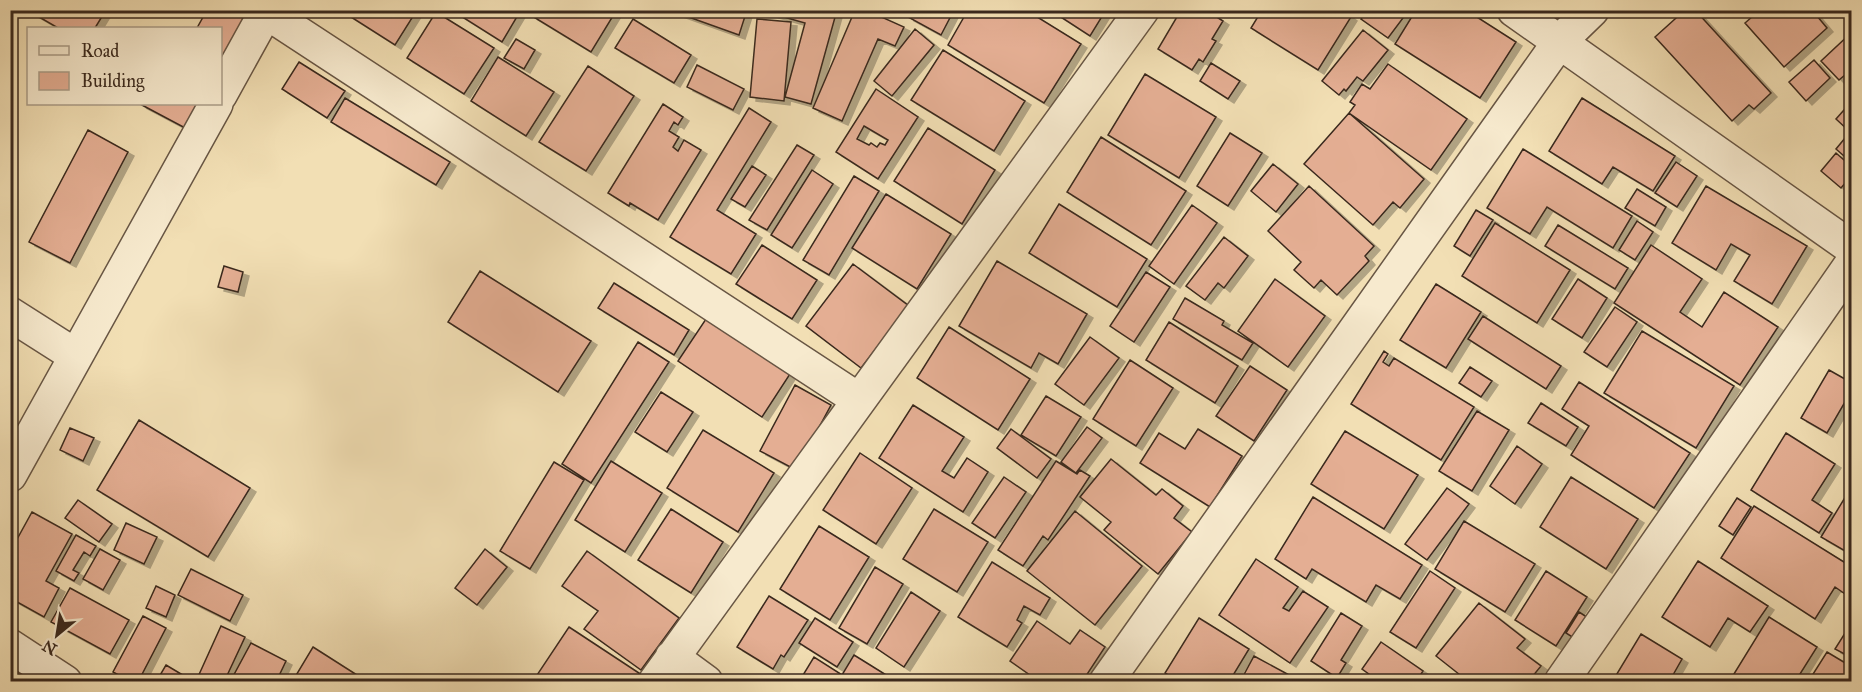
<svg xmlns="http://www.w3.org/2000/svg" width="1862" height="692" font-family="'IM FELL Great Primer',serif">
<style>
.building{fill:#e4ae93;stroke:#3a291e;stroke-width:1.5;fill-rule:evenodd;filter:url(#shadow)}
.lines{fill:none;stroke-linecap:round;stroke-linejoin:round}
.minor-casing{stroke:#685644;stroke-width:36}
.minor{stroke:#f7eace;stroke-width:33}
</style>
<defs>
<filter id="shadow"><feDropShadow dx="6" dy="4" stdDeviation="0" flood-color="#0004"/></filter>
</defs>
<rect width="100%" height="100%" fill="#f2dfb4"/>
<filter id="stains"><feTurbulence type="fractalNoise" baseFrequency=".00333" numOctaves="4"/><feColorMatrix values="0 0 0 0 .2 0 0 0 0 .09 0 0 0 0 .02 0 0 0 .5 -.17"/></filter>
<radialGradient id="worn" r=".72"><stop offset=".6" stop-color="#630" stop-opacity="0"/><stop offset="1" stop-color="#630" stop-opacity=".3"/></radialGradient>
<path class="building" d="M27,10H106L95,28H58Z
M207,10H256L220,75V28H197Z
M340,10H417L395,45Z
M457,10H521L502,42L456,13Z
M536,10H616V11L591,52L532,16Z
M669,10H747L739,35Z
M759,10H837L811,104L785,97L805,23Z
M855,10H866L904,27L895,46L878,39L842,121L813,108Z
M912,10H954L941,35L908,17Z
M968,10H1026L1081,44L1044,103L948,45Z
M1050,10H1106L1090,36Z
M1181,10H1206L1223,21L1212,39L1216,41L1203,62L1199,59L1192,70L1158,49Z
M1262,10H1342L1351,17L1318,70L1251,28Z
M1367,10H1409L1388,38L1361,19Z
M1416,10H1466L1516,42L1480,98L1395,44Z
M1685,10H1695L1771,93L1754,109L1749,105L1732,121L1655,37Z
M1760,10H1812L1827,28L1784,67L1745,23Z
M436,12L494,48L464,94L407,58Z
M633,19L691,55L674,83L615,48Z
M757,19L791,22L784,101L750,97Z
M915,29L934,45L892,96L874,81Z
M1363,30L1388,50L1363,81L1357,77L1346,91L1344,89L1339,95L1322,81Z
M1852,32V69L1839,80L1821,61Z
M516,39L535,50L524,69L504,58Z
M943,50L1025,101L994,151L911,100Z
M498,57L554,92L526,136L471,101Z
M1814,60L1830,78L1806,101L1789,82Z
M299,62L345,91L327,118L282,89Z
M1211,63L1240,81L1228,99L1200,81Z
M1388,64L1467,119L1431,170L1349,113L1355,105L1350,102L1362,84L1370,89Z
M697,65L744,89L733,110L687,87Z
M588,66L634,96L586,171L539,142Z
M1145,74L1216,117L1179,178L1108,135Z
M876,89L918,117L878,179L836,152ZM864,126L888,140L885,145L880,143L877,147L871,143L869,145L857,139Z
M345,98L450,162L436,185L331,122Z
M1582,98L1675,156L1653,191L1613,167L1602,184L1549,151Z
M1852,101V163L1836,149L1850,132L1836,119Z
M140,104H201L187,129Z
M663,104L683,117L678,125L674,122L669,131L679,137L673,147L678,151L684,140L701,150L658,220L630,203L629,206L608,193Z
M749,108L771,122L717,210L756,234L731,274L670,237Z
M1349,113L1424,179L1400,208L1393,202L1373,225L1304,164Z
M928,128L995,170L962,224L894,181Z
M88,130L128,152L70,263L29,242Z
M1230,133L1262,153L1228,206L1197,186Z
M1101,137L1186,191L1151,245L1067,192Z
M797,145L814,155L767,230L749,220Z
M1523,149L1632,216L1613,248L1547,207L1530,234L1487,208Z
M1836,153L1852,167V175L1841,188L1821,171Z
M1676,162L1697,176L1677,207L1655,193Z
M1273,164L1298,184L1276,212L1251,191Z
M752,166L766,175L745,207L731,199Z
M812,170L833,184L792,248L771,235Z
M854,176L879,191L829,275L803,260Z
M1309,186L1374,246L1365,256L1369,261L1337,295L1321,280L1314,288L1294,270L1301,262L1268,231Z
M1706,186L1807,246L1772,304L1734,281L1750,255L1731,244L1716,270L1672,243Z
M1637,189L1666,207L1655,226L1625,208Z
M886,194L951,234L917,289L852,248Z
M1059,204L1147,259L1117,307L1029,253Z
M1192,205L1217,223L1174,284L1149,266Z
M1476,210L1493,220L1470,256L1454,246Z
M1637,221L1653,232L1635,260L1619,250Z
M1495,223L1570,270L1537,323L1462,276Z
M1558,225L1628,268L1615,289L1545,246Z
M1224,237L1248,256L1224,288L1218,283L1205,300L1186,286Z
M762,245L817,280L792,319L736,284Z
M1651,245L1702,279L1680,312L1702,327L1724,292L1778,327L1740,385L1614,303Z
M997,261L1087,314L1058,364L1039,353L1031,368L959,326Z
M853,264L909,306L861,368L806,326Z
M224,266L243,272L238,292L218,287Z
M480,271L591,341L558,392L448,322Z
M1146,272L1170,287L1134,342L1110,326Z
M1275,279L1325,316L1288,367L1238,331Z
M1578,279L1607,298L1582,338L1552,319Z
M614,283L689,330L674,355L598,308Z
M1436,284L1481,312L1446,368L1400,340Z
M1185,298L1224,321L1222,325L1253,343L1242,360L1173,319Z
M1615,307L1637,322L1607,367L1584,352Z
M1483,316L1561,366L1546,389L1468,339Z
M706,319L790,374L762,417L678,361Z
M1169,322L1238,366L1215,403L1146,360Z
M949,327L1030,379L998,430L917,378Z
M1642,331L1734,386L1696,448L1604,393Z
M1090,337L1119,358L1084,405L1055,384Z
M638,342L669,362L591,483L562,464Z
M1384,351L1388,354L1383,362L1389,366L1394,358L1474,407L1441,460L1351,404Z
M1130,360L1173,388L1136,446L1093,419Z
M1250,366L1287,390L1254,441L1216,416Z
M1470,367L1492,381L1481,397L1459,383Z
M1829,370L1852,383V390L1827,433L1801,418Z
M1579,382L1690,453L1654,508L1571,455L1589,426L1562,409Z
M795,385L831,405L796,470L760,451Z
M661,392L693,412L667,452L635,432Z
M1046,396L1081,417L1056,456L1021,435Z
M1541,403L1578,427L1566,446L1528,423Z
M913,405L964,437L942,471L954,478L967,458L988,472L963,512L879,458Z
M1477,411L1509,430L1472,491L1439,471Z
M139,420L250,488L208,557L97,490Z
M1087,427L1102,438L1076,473L1061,462Z
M70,428L94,438L83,461L60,450Z
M1011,429L1051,459L1037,478L997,448Z
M1198,429L1242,456L1210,507L1140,463L1159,433L1185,449Z
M703,430L774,473L738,532L667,488Z
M1345,431L1418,475L1384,529L1311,484Z
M1786,433L1835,464L1812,500L1832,513L1819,533L1751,490Z
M1517,446L1542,464L1515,504L1490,486Z
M860,453L912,488L876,544L823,510Z
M1111,459L1156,495L1162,489L1183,506L1174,518L1192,532L1158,574L1104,530L1111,522L1080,497Z
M611,461L662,493L625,552L575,520Z
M1056,461L1077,474L1080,470L1090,476L1048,540L1043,536L1023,566L998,550Z
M554,462L584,480L530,569L500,551Z
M1004,477L1026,492L995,538L972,523Z
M1571,477L1638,519L1606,569L1540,527Z
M1852,486V555L1821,537Z
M1447,488L1469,504L1427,560L1405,544Z
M1313,497L1422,565L1400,599L1376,585L1366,602L1312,569L1306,579L1275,559Z
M1737,498L1751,507L1733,535L1719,526Z
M78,500L112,524L99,542L65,518Z
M1754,506L1852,567V590L1848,596L1835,587L1815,619L1721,558Z
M671,509L723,542L691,593L638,560Z
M934,509L988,542L957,592L903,559Z
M1075,511L1142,566L1095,625L1027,571Z
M32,512L72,534L46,581L59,588L44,617L10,598V552Z
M1464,521L1535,564L1505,612L1435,569Z
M126,523L157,537L144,564L114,550Z
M819,526L869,557L830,620L780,589Z
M76,535L96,546L90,556L84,552L73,570L79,573L74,581L56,571Z
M100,549L120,560L103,590L83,579Z
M485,549L507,567L477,605L455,588Z
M587,551L679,618L641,670L584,629L598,611L562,586Z
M1256,559L1298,587L1283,608L1289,611L1303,591L1328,607L1290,663L1219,615Z
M1698,561L1768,606L1750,632L1728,618L1710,647L1662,617Z
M992,562L1050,598L1040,615L1024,606L1017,620L1022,623L1007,647L958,617Z
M875,567L903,584L867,644L839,628Z
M191,569L243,595L230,621L178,595Z
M1430,571L1455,588L1416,648L1390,632Z
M1546,571L1587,597L1556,646L1515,620Z
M156,586L175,595L166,617L146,608Z
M70,588L129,620L110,654L51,622Z
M911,592L940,611L904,667L876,648Z
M769,596L808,620L784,657L781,655L773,669L737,647Z
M1479,603L1525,639L1517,648L1541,666L1528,682H1469L1436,656Z
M1579,612L1593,621L1580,642L1566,633Z
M1341,613L1362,626L1341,660L1346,663L1337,678L1311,661Z
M143,616L166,628L138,682H131L113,672Z
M1769,617L1817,647L1795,682H1729Z
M815,618L853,642L837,667L799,643Z
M1199,618L1249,649L1229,682H1179L1165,673Z
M1037,621L1070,644L1080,630L1105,647L1082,682H1040L1010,661Z
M1852,622V658L1835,649Z
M221,626L245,637L224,682H201L197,679Z
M569,627L648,679L646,682H540L535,678Z
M1641,634L1682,659L1669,682H1612Z
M1381,642L1423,671L1416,682H1380L1362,669Z
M251,643L286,661L276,682H230Z
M313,647L368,682H292Z
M1827,652L1852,667V677L1849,682H1808Z
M854,655L891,678L888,682H803L800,680L814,657L842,675Z
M1254,656L1302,682H1240Z
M166,665L191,680V682H156Z"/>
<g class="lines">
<g class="minor-casing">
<path id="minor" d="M1514,10L1852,248
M266,12L859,400
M220,95L267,10
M10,314L76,356
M10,475L216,104
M10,646L65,682
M672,657L706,682
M655,682L1142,10
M1106,682L1560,41L1592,10
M1561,682L1852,263"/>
</g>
<use href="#minor" class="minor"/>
</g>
<rect width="1862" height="692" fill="none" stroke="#f2dfb4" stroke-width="36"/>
<rect x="12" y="12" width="1838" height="668" fill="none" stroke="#3a291e" stroke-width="3"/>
<rect x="18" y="18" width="1826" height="656" fill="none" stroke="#3a291e" stroke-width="1.5"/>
<rect x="27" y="27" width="195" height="78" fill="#f7eace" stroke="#ab9d88" stroke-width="1.5"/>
<rect x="39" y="46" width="30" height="9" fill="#f7eace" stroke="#ab9d88" stroke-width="1.5"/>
<text x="81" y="57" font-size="18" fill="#3a291e">Road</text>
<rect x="39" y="72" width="30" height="18" fill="#e4ae93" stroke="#ab9d88" stroke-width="1.5"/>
<text x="81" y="87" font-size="18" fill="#3a291e">Building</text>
<g transform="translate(57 635) rotate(210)" stroke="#f7eace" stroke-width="4.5" paint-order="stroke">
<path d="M0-4.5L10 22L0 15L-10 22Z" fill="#3a291e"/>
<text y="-9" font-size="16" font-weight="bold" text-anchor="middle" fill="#3a291e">N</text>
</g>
<rect width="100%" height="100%" filter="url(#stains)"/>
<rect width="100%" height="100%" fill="url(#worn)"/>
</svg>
